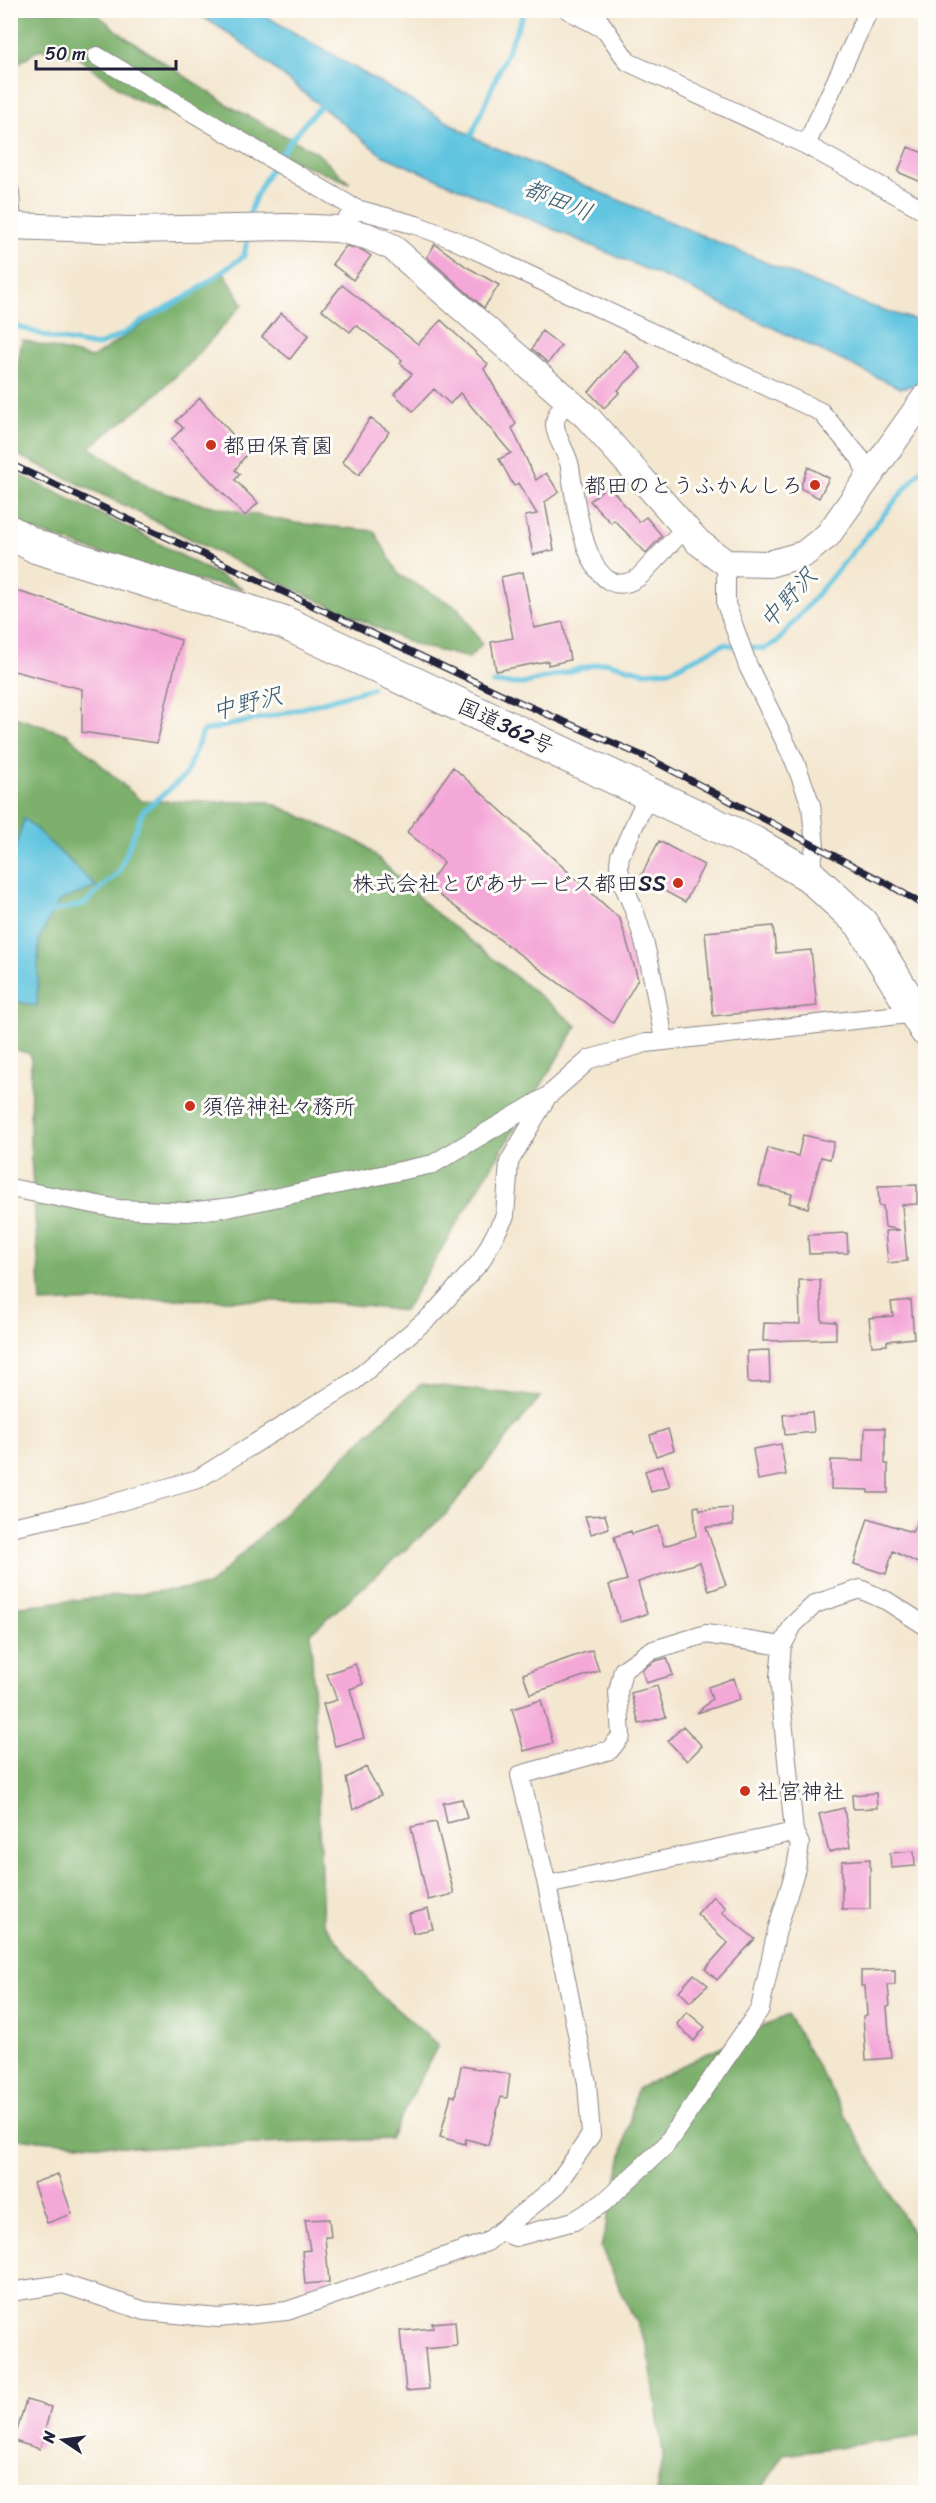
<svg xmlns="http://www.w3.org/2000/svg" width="936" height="2503" font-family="Sriracha,'Klee One',sans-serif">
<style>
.forest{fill:#7cb06c;stroke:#4f6954;stroke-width:1.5}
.water{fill:#62c5e0;stroke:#42748e;stroke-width:1.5}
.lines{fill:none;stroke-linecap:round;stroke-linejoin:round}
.stream{stroke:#62c5e0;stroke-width:5}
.building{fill:#f4a8d8}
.street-casing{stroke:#8b8486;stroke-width:20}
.secondary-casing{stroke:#8b8486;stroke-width:28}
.highway-casing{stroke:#8b8486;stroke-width:35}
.street{stroke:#fff;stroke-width:18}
.secondary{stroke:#fff;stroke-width:26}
.highway{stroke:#fff;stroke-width:33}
.rail-casing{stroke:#22223b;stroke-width:7}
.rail{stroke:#fdfcf7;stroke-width:4.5;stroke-dasharray:14;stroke-linecap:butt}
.poi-dot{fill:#c8321e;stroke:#fdfcf7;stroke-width:2}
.labels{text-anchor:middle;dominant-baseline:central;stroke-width:6;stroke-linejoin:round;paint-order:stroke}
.poi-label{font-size:22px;fill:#22223b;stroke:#fdfcf7;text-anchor:start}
.street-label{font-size:22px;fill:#22223b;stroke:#fdfcf7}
.water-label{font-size:24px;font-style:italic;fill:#385b75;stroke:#fdfcf7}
</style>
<rect width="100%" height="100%" fill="#fdfcf7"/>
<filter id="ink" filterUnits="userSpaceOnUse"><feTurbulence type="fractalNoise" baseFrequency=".0167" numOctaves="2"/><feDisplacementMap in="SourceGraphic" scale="12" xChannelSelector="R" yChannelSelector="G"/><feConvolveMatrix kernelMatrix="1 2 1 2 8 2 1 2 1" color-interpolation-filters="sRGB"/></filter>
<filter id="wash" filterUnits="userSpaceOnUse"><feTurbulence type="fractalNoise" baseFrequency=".008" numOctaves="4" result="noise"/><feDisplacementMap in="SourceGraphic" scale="24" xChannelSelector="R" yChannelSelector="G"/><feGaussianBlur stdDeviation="1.35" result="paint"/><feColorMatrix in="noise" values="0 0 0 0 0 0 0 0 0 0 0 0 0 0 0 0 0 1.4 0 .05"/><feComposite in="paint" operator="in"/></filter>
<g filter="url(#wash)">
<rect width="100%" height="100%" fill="#f4e7d0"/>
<path class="forest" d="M11,11H93L125,37L233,108L316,152L350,183L133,98L77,57L40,49L11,68Z
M223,271L243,304L189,364L148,402L90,447L152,489L198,503L295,523L374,531L399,575L458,608L482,644L469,658L415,645L244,566L124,505L11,452V405L22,340L92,358Z
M10,470L143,535L244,589L165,575L11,523Z
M11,716L67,734L141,801L269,802L363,844L430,908L577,1026L404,1311L330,1302L172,1299L41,1303L30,1143L31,1054L11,1049Z
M421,1384L540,1397L446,1514L311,1633L323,1923L378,1993L438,2045L390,2139L147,2148L11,2138V1607L208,1586Z
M788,2015L925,2255V2436L783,2454L760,2492H656L663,2454L648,2348L601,2248L637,2089L707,2053Z"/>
<path class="water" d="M193,11H257L482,142L861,303L925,323V383L900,388L678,283L382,155L232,35Z
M24,818L97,887L59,901L39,939L37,1006L11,1000V864Z"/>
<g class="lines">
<path class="stream" d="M469,141L525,10
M249,220C252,187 301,123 326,102
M10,324L52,338L97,346L123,334L144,320L190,295L244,256L248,235
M745,647L764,649L778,641L926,464
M493,683L522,684L605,662L644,672L671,670L724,644L736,646
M47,913L84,904L119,872L143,811L185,776L203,731L285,713L372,688"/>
</g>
<g id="blocks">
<path class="building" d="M908,147L926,154V184L898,172Z
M435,244L467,267L499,285L484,308L427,257Z
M346,246L362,250L371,256L353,280L332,264Z
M342,285L418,344L441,320L488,364L484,369L516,424L512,428L536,480L546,473L559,492L545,502L554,550L533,555L525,516L537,514L518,483L514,486L499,459L511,453L460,393L450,404L434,389L413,411L394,394L412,374L400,363L402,360L356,325L350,332L322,310Z
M281,313L309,335L290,359L262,337Z
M542,331L561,346L548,363L532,349Z
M625,350L641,368L618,390L620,392L604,408L589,392Z
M200,398L248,452L235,470L240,474L235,480L258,503L245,516L171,440L183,428L176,421Z
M370,418L389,432L359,475L342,462Z
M808,467L829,478L819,498L800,488Z
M608,485L639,522L646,517L662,536L646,553L614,520L611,523L590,501Z
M523,572L534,628L563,622L570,660L548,665V661L496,671L491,642L513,638L501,577Z
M10,589L181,640L157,743L82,732V689L10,670Z
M453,767L620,919L638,979L613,1023L427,886L444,862L407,832Z
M659,841L704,865L685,902L640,878Z
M773,926L776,953L811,950L817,1006L713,1016L705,932Z
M803,1135L834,1142L830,1159L821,1157L808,1208L789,1203L792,1194L759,1186L768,1148L798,1156Z
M917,1185V1204L902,1205L907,1261L888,1263L885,1231L900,1230L885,1227L883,1206H879L878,1186Z
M847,1233L848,1253L809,1254L808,1235Z
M799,1280H820L822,1321L836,1322V1339L763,1341L764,1323L800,1324Z
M911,1300L914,1338L887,1341V1345L872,1346L869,1318L893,1316L891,1302Z
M769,1350L770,1382L748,1383L747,1351Z
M812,1412L814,1432L785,1435L783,1415Z
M865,1428H885V1464H888V1493H868V1490L831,1489V1460L864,1461Z
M668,1429L674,1450L656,1456L650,1435Z
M781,1444L786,1475L758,1480L753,1449Z
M663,1465L670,1487L651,1492L645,1471Z
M926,1505V1567L893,1551L886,1574L854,1564L868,1518L912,1532Z
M699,1506L700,1510L732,1508L733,1525L706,1527L726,1585L709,1591L700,1562L638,1582L647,1614L620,1622L609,1585L627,1580L614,1537L631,1531L632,1534L658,1526L664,1546L696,1536L694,1507Z
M605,1515L609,1528L591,1534L585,1516Z
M592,1650L599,1671L530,1694L523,1674Z
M667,1658L673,1675L646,1683L642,1670L655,1661Z
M355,1664L363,1684L350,1689L364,1738L335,1746L323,1704L337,1700L327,1674Z
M734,1678L740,1699L697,1713L712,1699L708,1687Z
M657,1686L666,1717L639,1724L631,1693Z
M541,1700L553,1743L524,1751L512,1709Z
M683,1726L702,1746L687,1761L668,1741Z
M366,1767L381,1795L353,1810L346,1778Z
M876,1793L877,1808L853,1809L852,1795Z
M462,1799L467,1818L447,1823L443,1803Z
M844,1808L850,1847L829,1852L819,1814Z
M436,1822L454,1894L428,1900L411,1827Z
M914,1851L915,1866L891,1868L890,1853Z
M870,1859V1909H842V1861Z
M713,1896L726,1908L722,1912L755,1939L717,1980L705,1969L728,1943L697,1914Z
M428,1909L433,1929L413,1933L409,1914Z
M895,1970V1985H888L890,2006L887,2007L891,2058L866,2060L863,2016L867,2015L865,1986H861V1971Z
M694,1974L708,1985L690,2002L679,1991Z
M687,2012L705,2027L694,2041L677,2024Z
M461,2066L510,2074L507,2098L501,2097L488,2145L466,2139L465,2144L440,2137L451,2095L455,2097Z
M58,2174L72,2214L47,2223L33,2183Z
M329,2219L331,2237H325L329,2282L305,2284L302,2251L310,2250L305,2220Z
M455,2321L457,2346L425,2349L429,2389L406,2391L400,2331L433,2328L432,2323Z
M26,2400L51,2407L40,2449L14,2441Z"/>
</g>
</g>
<g filter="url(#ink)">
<use href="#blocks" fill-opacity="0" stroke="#8b8486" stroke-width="1.5"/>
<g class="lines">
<g class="street-casing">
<path id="street" d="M568,10L604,29
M592,10L628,62L806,145L926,211
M97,56L356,209
M806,145L869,10
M10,192L12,226
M338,229L356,209L416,225L450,238L821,412L860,458L868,477
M567,400C562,408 555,414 555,424C555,438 568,453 570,467C575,498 586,612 639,577L685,528
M726,563V604L748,666L795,762L811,805L815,847L809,875
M649,793L620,856C616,875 625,887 632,905C649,948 656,995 664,1041
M10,1188L119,1209L188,1212L232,1207L433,1164L548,1096L590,1059L646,1043L917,1013
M10,1527L87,1511L198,1479L353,1382L434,1313L481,1261L505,1216L509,1162L547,1097
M547,1885L520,1775L610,1750L621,1736L618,1692L623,1670L650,1651L706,1634L782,1646
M500,2231L515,2237L574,2221L603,2203L665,2146L760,2009L777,1930L796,1868L800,1844L794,1832
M10,2292L63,2284L145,2311L218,2318L287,2311L487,2242L555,2187L591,2135L587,2083L547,1885L794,1832L779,1678L782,1646L793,1625L815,1604L860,1589L887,1601L926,1626"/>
</g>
<g class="secondary-casing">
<path id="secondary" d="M10,226L129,230L287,227L338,229L367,236L392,247L587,417L698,542L726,563L769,564L804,554L828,535L926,396"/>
</g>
<g class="highway-casing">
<path id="highway" d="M10,532L37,547L283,622L754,843L809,875L861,923L926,1030"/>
</g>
<use href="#street" class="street"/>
<use href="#secondary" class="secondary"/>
<use href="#highway" class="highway"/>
<g class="rail-casing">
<path id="rail" d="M10,464L510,698L652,760L890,885L926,907"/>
</g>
<use href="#rail" class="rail"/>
</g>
</g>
<g class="poi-dot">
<circle cx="211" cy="445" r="6"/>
<circle cx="815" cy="485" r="6"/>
<circle cx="678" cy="883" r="6"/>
<circle cx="190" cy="1106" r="6"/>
<circle cx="745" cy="1791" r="6"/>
</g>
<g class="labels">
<g class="poi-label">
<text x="223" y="445">都田保育園</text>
<text x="803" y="485" text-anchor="end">都田のとうふかんしろ</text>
<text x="666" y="883" text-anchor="end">株式会社とぴあサービス都田SS</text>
<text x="202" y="1106">須倍神社々務所</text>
<text x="757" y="1791">社宮神社</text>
</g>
<g class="street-label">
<text transform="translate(506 726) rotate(25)">国道362号</text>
</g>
<g class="water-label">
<text transform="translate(558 200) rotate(22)">都田川</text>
<text transform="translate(788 598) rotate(-48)">中野沢</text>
<text transform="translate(247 703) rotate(-13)">中野沢</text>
</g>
</g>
<rect width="936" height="2503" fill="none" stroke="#fdfcf7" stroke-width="36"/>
<g transform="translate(63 2440) rotate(283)" stroke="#fdfcf7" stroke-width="4.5" paint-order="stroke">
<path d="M0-4.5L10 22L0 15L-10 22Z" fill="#22223b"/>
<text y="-9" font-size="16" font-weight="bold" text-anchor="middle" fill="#22223b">N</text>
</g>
<path d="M36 60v9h140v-9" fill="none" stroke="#22223b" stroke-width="3"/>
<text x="45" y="60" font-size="18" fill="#22223b" stroke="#fdfcf7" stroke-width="4.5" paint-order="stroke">50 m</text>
</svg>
